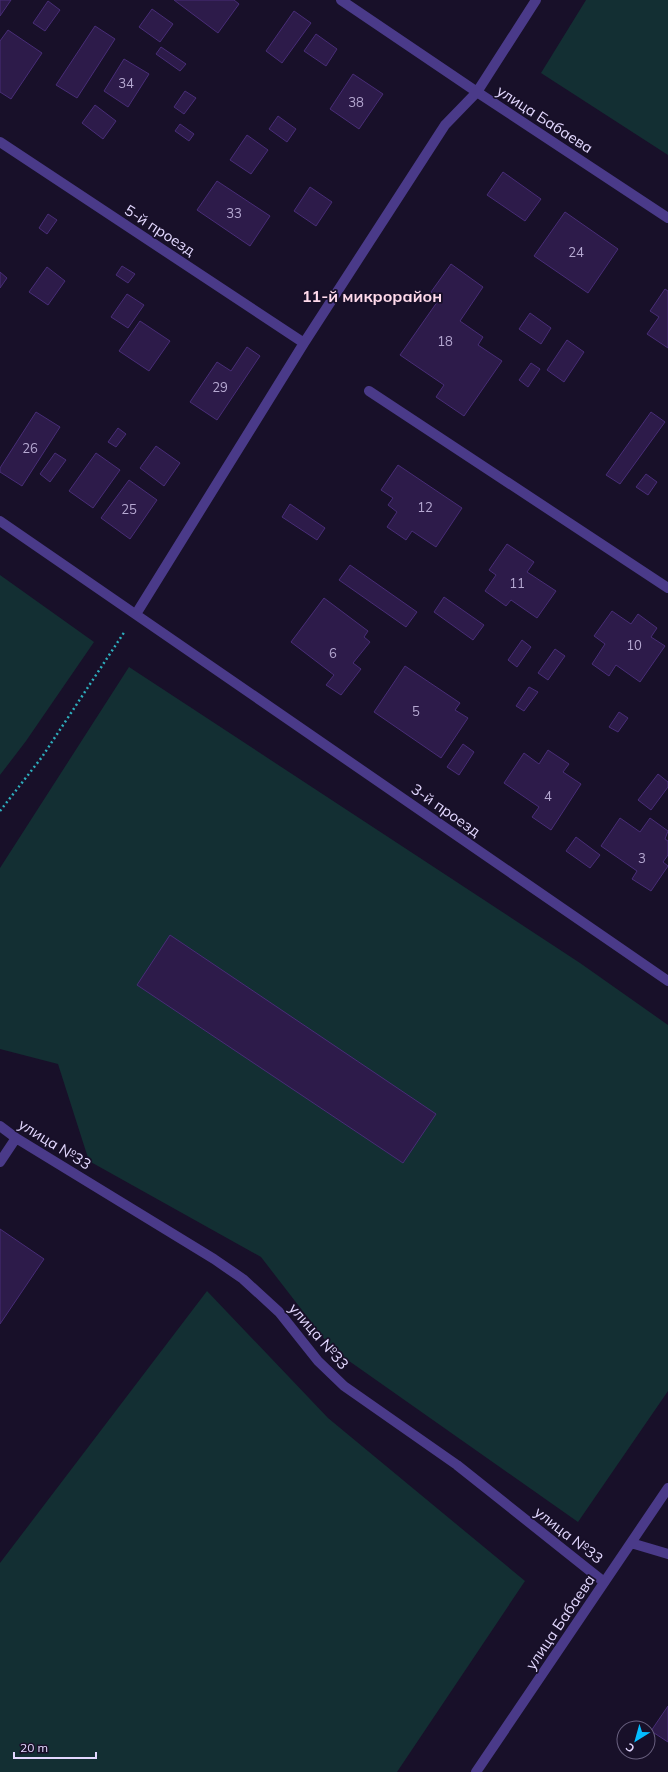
<svg xmlns="http://www.w3.org/2000/svg" width="668" height="1772" font-family="Mulish,sans-serif">
<style>
.green{fill:#132f33}
.building{fill:#2d1b4a;stroke:#482d77}
.lines{fill:none;stroke-linecap:round;stroke-linejoin:round}
.path{stroke:#2eaebd;stroke-width:2.5;stroke-dasharray:2 3;stroke-linecap:butt}
.service{stroke:#4a3a89;stroke-width:10}
.minor{stroke:#4a3a89;stroke-width:10}
.labels{text-anchor:middle;dominant-baseline:central;stroke-width:3.5;stroke-linejoin:round;paint-order:stroke}
.number-label{font-size:13px;fill:#b6a9d2}
.street-label{font-size:15px;fill:#e3d8ff;stroke:#181029}
.neighbourhood-label{font-size:16px;font-weight:bold;fill:#ffdaeb;stroke:#181029}
</style>
<rect width="100%" height="100%" fill="#181029"/>
<path class="green" d="M586,0H668V155L541,73Z
M0,575L94,642L26,741L0,775Z
M129,667L580,963L668,1025V1391L578,1522L332,1349L261,1257L89,1161L58,1064L0,1049V868Z
M207,1291L328,1418L525,1581L397,1772H0V1563Z"/>
<path class="building" d="M0,0H11L0,16Z
M174,0H234L239,4L218,33Z
M48,1L60,10L45,31L33,23Z
M152,9L173,24L160,42L139,27Z
M294,11L311,23L282,63L266,51Z
M95,26L115,39L77,98L56,85Z
M8,30L42,53L11,99L0,92V41Z
M316,34L337,49L326,66L304,51Z
M161,47L186,64L180,71L156,54Z
M124,59L149,74L128,107L104,91Z
M353,74L383,94L359,129L330,109Z
M185,91L196,98L184,114L174,107Z
M95,105L116,121L103,139L82,123Z
M278,116L296,129L287,142L269,129Z
M180,124L194,134L189,141L175,131Z
M247,135L268,150L251,174L230,160Z
M503,172L541,199L525,221L487,195Z
M217,181L270,216L250,246L197,210Z
M310,187L332,202L316,226L294,211Z
M565,212L618,249L588,293L534,256Z
M48,214L57,220L47,234L39,228Z
M451,264L483,287L460,321L483,337L478,345L502,361L464,416L436,397L444,385L400,355L440,298L431,292Z
M122,266L135,274L128,283L116,275Z
M47,267L65,281L48,305L29,292Z
M0,272L7,278L0,288Z
M665,289L668,291V348L647,334L659,317L650,311Z
M127,294L144,305L128,328L111,317Z
M530,313L551,328L541,344L519,329Z
M140,321L170,341L149,371L119,351Z
M567,340L584,352L564,382L547,370Z
M247,347L260,356L217,420L190,402L217,362L231,371Z
M531,363L540,369L528,387L519,380Z
M36,412L60,427L22,486L0,472V468Z
M651,412L665,422L620,484L606,475Z
M118,428L126,434L116,447L108,442Z
M156,446L180,463L164,486L140,468Z
M55,453L66,460L50,482L40,474Z
M96,453L120,470L93,508L69,491Z
M398,465L462,508L436,547L412,531L406,540L387,527L397,512L388,505L393,498L381,490Z
M646,474L657,482L648,495L636,487Z
M129,480L157,500L130,539L101,518Z
M290,504L325,528L317,540L282,517Z
M507,544L534,562L527,572L556,591L537,618L511,600L506,606L485,591L496,575L489,570Z
M350,565L417,612L406,627L339,580Z
M444,597L484,625L473,640L434,612Z
M324,598L368,631L364,637L370,642L353,663L361,669L341,695L326,685L334,675L291,642Z
M612,611L631,624L638,614L657,628L651,637L665,646L640,682L616,665L609,676L592,664L605,644L594,636Z
M522,640L531,647L517,667L508,660Z
M555,649L565,656L548,680L538,673Z
M405,666L460,703L455,710L468,718L441,758L374,712Z
M529,687L538,692L524,711L516,706Z
M619,712L628,718L618,732L609,727Z
M463,744L474,752L459,775L447,767Z
M548,750L569,764L563,772L581,784L551,830L532,817L539,807L504,783L524,753L539,764Z
M658,774L668,782V787L651,810L638,800Z
M620,818L640,832L650,818L668,831L665,839L668,841V855L663,862L668,866L651,891L632,879L637,871L601,846Z
M576,837L600,855L590,868L566,851Z
M170,935L436,1114L403,1163L137,985Z
M0,1229L44,1259L0,1324Z
M668,1706V1742L651,1731Z"/>
<g class="lines">
<path class="path" d="M0,811L42,757L125,631"/>
<path class="service" d="M0,1126L16,1138L214,1259L243,1279L279,1312L318,1361L344,1386L457,1465L604,1582
M0,1162L16,1138"/>
<path class="minor" d="M341,0L477,92L668,218
M0,142L304,343
M369,391L668,588
M0,521L668,981
M136,614L304,343L445,125L477,92L536,0
M631,1543L668,1554
M476,1772L668,1488"/>
</g>
<g class="labels">
<g class="number-label">
<text x="126" y="83">34</text>
<text x="356" y="102">38</text>
<text x="234" y="213">33</text>
<text x="576" y="252">24</text>
<text x="445" y="341">18</text>
<text x="220" y="387">29</text>
<text x="30" y="448">26</text>
<text x="425" y="507">12</text>
<text x="129" y="509">25</text>
<text x="517" y="583">11</text>
<text x="634" y="645">10</text>
<text x="333" y="653">6</text>
<text x="416" y="711">5</text>
<text x="548" y="796">4</text>
<text x="642" y="858">3</text>
</g>
<g class="street-label">
<text transform="translate(545 119) rotate(33)">улица Бабаева</text>
<text transform="translate(160 230) rotate(33)">5-й проезд</text>
<text transform="translate(446 810) rotate(35)">3-й проезд</text>
<text transform="translate(55 1144) rotate(32)">улица №33</text>
<text transform="translate(319 1336) rotate(49)">улица №33</text>
<text transform="translate(569 1535) rotate(38)">улица №33</text>
<text transform="translate(560 1622) rotate(-56)">улица Бабаева</text>
</g>
<g class="neighbourhood-label">
<text x="372" y="296">11-й микрорайон</text>
</g>
</g>
<g transform="translate(636 1740) rotate(217)"><circle r="19" fill="#181029" stroke="#69607f"/>
<path d="M0-3L7 15L0 10L-7 15Z" fill="#04bdff"/>
<text y="-6" font-size="11" font-weight="bold" text-anchor="middle" fill="#e3d8ff">С</text>
</g>
<path d="M14 1752v6h82v-6" fill="none" stroke="#e3d8ff" stroke-width="2"/>
<text x="20" y="1752" font-size="12" fill="#e3d8ff" stroke="#181029" stroke-width="3" paint-order="stroke">20 m</text>
</svg>
